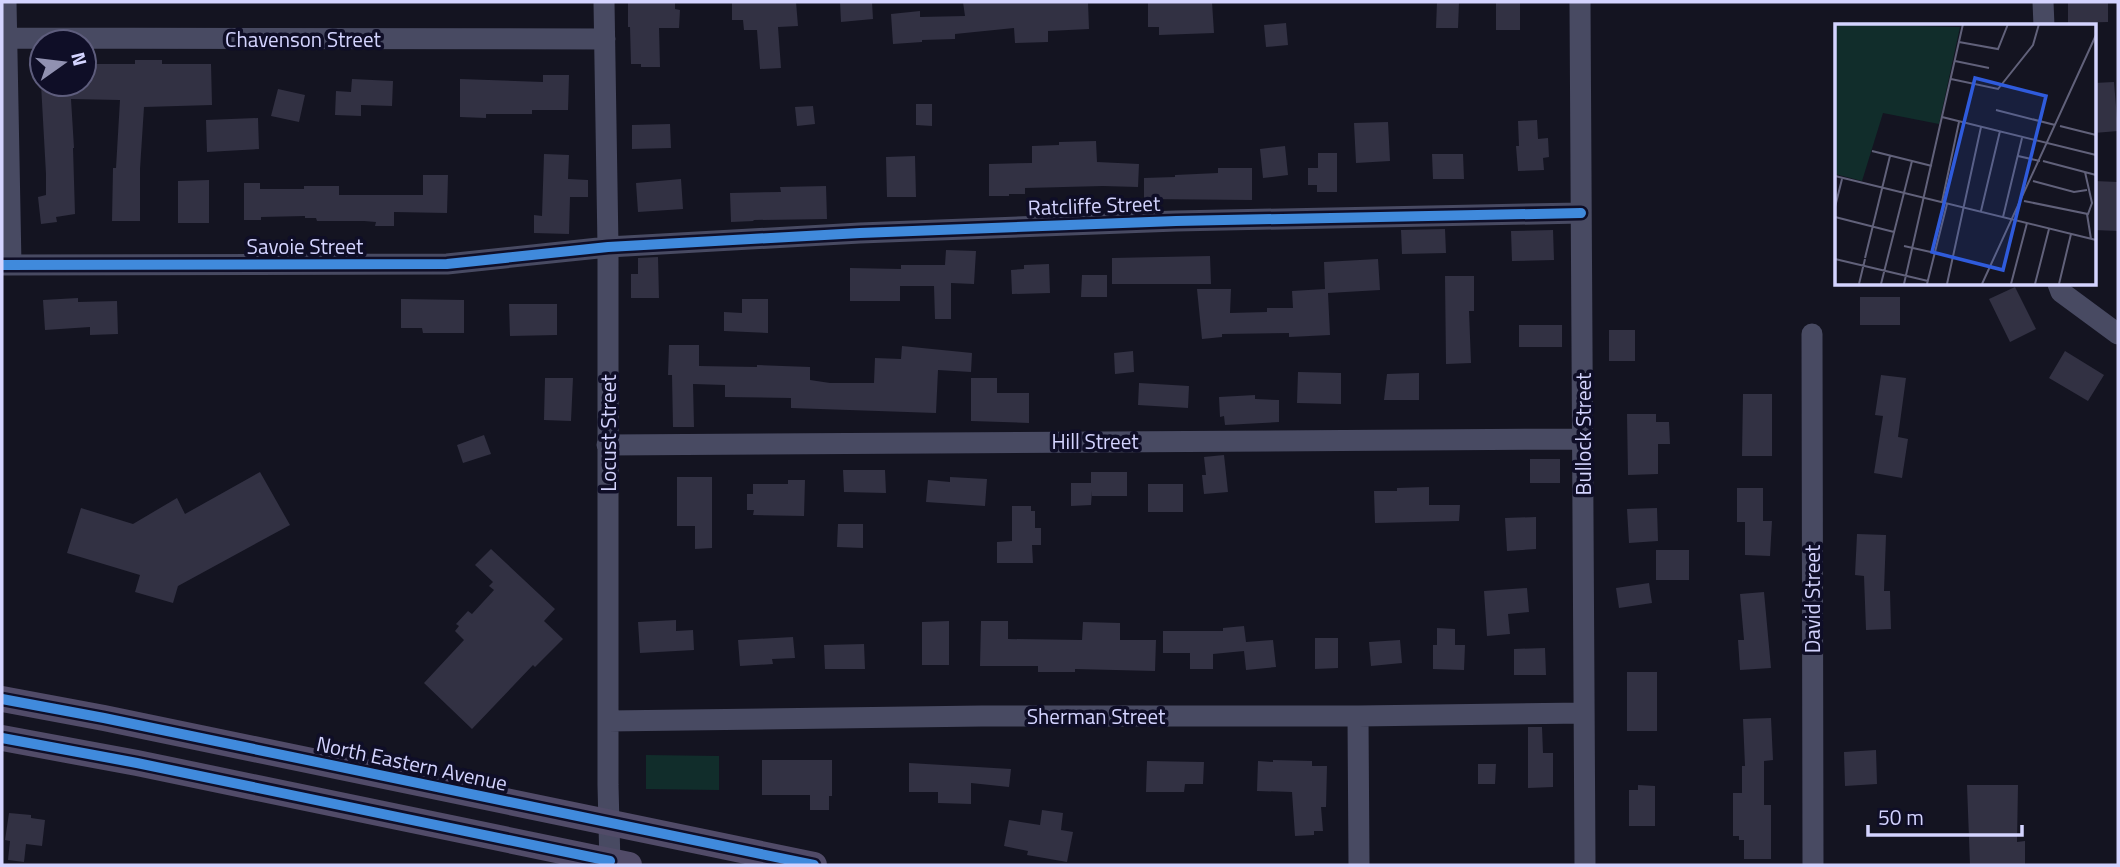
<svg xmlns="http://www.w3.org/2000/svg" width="2120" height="867" font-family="'Titillium Web',sans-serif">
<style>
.green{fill:#112d2b}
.building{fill:#323143}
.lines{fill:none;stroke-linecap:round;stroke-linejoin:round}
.minor{stroke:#484a62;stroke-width:21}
.major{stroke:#514b68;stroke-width:26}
.cycleway-casing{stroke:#0f0e27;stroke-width:15}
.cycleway{stroke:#408adc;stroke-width:10}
.labels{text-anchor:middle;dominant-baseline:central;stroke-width:7;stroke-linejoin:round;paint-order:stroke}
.street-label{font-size:21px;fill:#d4d4ff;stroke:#0f0e27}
.inset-road{fill:none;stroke:#61617a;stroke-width:2}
.view{fill:#2f5bdc;fill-opacity:0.15;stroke:#2f5bdc;stroke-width:3.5}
.inset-edge{fill:none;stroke:#d4d4ff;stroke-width:3.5}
</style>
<rect width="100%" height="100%" fill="#141421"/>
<path class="green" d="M646,755L719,756V790L646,789Z"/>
<path class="building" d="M628,2L675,3V9L680,10L679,28H659L660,67H641V64H631L630,27H628Z
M732,2H796L798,26L778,27L781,68L760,69L757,30H744L743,20H732Z
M840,2H872L873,19L841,22Z
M963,2H1046L1047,3L1088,2L1089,29L1048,31V42L1015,43L1014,28L955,34V39L922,40V42L893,44L891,14L920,11V17L965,16Z
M1148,2H1212L1214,33L1159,35V27H1148Z
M1437,2H1459L1458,28H1436Z
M2068,2H2108V22L2068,23Z
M1496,3H1520V30H1496Z
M1286,23L1288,45L1266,47L1264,25Z
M135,60H162V64H211L212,105L144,107L140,169V221H112L113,168H116L120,100L71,99L74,148H73L75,214L56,217L57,222L41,224L38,197L46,195V174L41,84H90L91,64H135Z
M543,75H569L568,110H532V114H486V118L460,117V79L543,82Z
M352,79L393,81L392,106L361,105V116L335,115L336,91L351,92Z
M2114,82L2118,131L2094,133V83Z
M278,89L305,95L299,122L271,116Z
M916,104H932V126L916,125Z
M813,106L815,124L797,126L795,107Z
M258,118L259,149L207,152L206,120Z
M1537,120L1538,139L1548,138L1549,157L1543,158L1544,170L1518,171L1516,146H1519L1518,121Z
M1388,122L1390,161L1356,163L1354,123Z
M670,124L671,148L632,149V125Z
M1096,141L1097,162L1139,164L1138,187L1103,186L1025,188V194H1009V196H989V164L1032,163V146L1059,145V142Z
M1285,146L1288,175L1263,178L1260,149Z
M1318,153H1337V192H1317V185H1308V168H1318Z
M544,154L569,155L568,179L588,180V197H570L569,234L534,233V215L542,216Z
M1432,154H1463L1464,179H1433Z
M915,156L916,197H887L886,157Z
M1218,168H1252V200L1144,199V178L1175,177V175L1218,173Z
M423,175H448L447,213L394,212V226H375L376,222L364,221H317L316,218H305V216L261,217V220H244V183H260V189H304V186H339V195H423Z
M681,179L683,209L638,212L636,183Z
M209,180V223H178V181Z
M2094,181L2118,182V231L2094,230Z
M826,186L827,219L753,220L754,221L731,222L730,193L781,192L780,187Z
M1445,229L1446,253L1402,254L1401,230Z
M1553,230L1554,260L1512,261L1511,231Z
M946,250L976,251L974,284L951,283V319H935L934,286H900V301H850V268L901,269V265H945Z
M1210,256L1211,284H1112V258Z
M658,257L659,298H631V274H638V258Z
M1378,259L1380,290L1328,293L1330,335L1289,337V333L1222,334V337L1202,339L1197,289H1231L1230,313L1267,312V308H1293L1292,291L1325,289L1324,262Z
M1049,264L1050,293L1012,294L1011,270L1024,269V265Z
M1082,275H1107V297H1081Z
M1445,276H1474V311H1469L1471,363L1446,364Z
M2015,287L2036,329L2010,342L1989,299Z
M1860,297H1900V325H1860Z
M78,298V302L117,301L118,334L90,335V327L45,330L43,300Z
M401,299L464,300V333H423L422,328H401Z
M742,299H768V333L724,331V312L742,313Z
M509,304H557V335L510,336Z
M1519,325H1562V347H1519Z
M1609,330H1635V361H1609Z
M669,345H699V366L757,367V365L810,367V380L830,383H874L875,358L901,359L902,346L972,353L971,372L938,370L936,413L791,408V398L725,397V385L693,384L694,427H673L672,375H668Z
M1133,351L1134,372L1115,374L1114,353Z
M2065,351L2104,375L2088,401L2049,378Z
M1298,372L1341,373V404L1297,403Z
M1419,373V400H1384L1387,374Z
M1881,375L1906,378L1898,437L1908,439L1902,478L1874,473L1883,416L1875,415Z
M545,378H573L571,421L544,420Z
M971,378H997V393H1029V423L971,421Z
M1139,383L1189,386L1188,408L1138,405Z
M1743,394H1772V456H1742Z
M1255,395V399L1279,400V422L1225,425L1224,416L1220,417L1219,397Z
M1627,414H1656V422H1669L1670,444H1658V474L1628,475Z
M484,435L491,454L463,463L457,445Z
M1224,455L1228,492L1204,494L1202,475H1206L1204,457Z
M1530,459H1560V483H1530Z
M843,470H885L886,493L844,492Z
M260,472L290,525L178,586L173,603L135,592L140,575L67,553L81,508L133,524L177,498L185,514Z
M1091,472H1127V496H1092V491L1091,505L1071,506V483H1091Z
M677,477H712V548L695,549V526H677Z
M950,477L987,479L985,506L926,502L928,480L950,482Z
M788,480H805L804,516L753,515L754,510H747V494H753V484H788Z
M1148,484H1183V512H1148Z
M1429,487V505H1460L1459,521L1375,523L1374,491H1397V488Z
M1737,488H1763V521H1772L1770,556L1745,555V522H1737Z
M1012,506H1031V511H1035V528H1041V545H1032L1033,563H997V542L1012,541Z
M1657,508L1658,541L1629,543L1627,509Z
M1536,517V549L1507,551L1505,518Z
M838,524H863V548L837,547Z
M1857,534L1886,535L1884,591H1890L1891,629L1866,630L1864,576L1855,575Z
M491,549L555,609L544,621L563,639L535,667L533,665L472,729L424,683L464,640L455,631L459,626L456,624L468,611L472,614L494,590L489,586L493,582L475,565Z
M1656,550H1689V580H1656Z
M1649,583L1652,603L1619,608L1616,588Z
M1527,588L1529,612L1508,614L1510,634L1487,636L1484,591Z
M1764,592L1771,668L1740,670L1738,640H1744L1740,594Z
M676,620V631L693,630L694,650L640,653L638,622Z
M949,621V665H922V622Z
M981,621H1008V639L1082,640L1083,622L1120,623V640H1156L1155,671L1075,669V672H1038V666H980Z
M1244,626L1246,642L1273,640L1276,667L1246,670L1244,651L1213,654V669H1190V653H1163V631H1223V628Z
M1437,628L1455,629V645H1465L1464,670L1433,669V645H1437Z
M793,637L795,658L772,659L773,664L740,666L738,640Z
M1315,638H1338V668L1315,669Z
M1400,640L1402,663L1371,666L1369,642Z
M864,644L865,669H825L824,645Z
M1545,648L1546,675H1514V649Z
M1627,672H1657V731H1627Z
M1771,718L1773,760L1764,761V805H1771V859H1744V840H1739V836H1733V793H1742V766H1745L1743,719Z
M1528,727H1542L1543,753H1553V787L1528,788Z
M1876,750L1877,784L1845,786L1844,752Z
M762,760H832V796H829V810H810V795H762Z
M1273,760L1312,761V766H1327L1326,807H1321L1323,831H1314V835L1295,836L1292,792L1257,791L1258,761L1273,762Z
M1147,761L1204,762L1203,784H1185L1184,792H1146Z
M909,763L1011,769L1009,787L971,783V804L938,803V792H909Z
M1478,764H1496L1495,784H1478Z
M1638,785L1655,786V826H1629V790H1638Z
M1967,785H2018L2017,842L2025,841V865H1970Z
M1042,810L1063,813L1061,830L1073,832L1067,862L1027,855L1028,851L1004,846L1009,820L1040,825Z
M9,813L31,815V818L45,820L42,846L26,844L24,862L8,860L10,841L5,840Z"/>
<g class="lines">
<path class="minor" d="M6,2L11,265
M604,2L608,247V785L610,865
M1580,2L1585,865
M2043,2L2044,26
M2,38L605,39
M2,265L447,264L608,247L860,233L1176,221L1581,213
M2058,284L2061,292L2118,334
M1812,334L1813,865
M607,445L1583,439
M1358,716L1359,865
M608,721L982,716H1358L1584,713"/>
<path class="major" d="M2,699L104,718L814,865
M2,738L137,763L629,865"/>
<g class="cycleway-casing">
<path id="cycleway" d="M2,265L447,264L608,247L860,233L1176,221L1581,213
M2,699L104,718L814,865
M2,738L137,763L610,861"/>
</g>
<use href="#cycleway" class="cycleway"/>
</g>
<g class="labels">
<g class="street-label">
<text x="303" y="39">Chavenson Street</text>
<text transform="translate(1094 205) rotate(-2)">Ratcliffe Street</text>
<text x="305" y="246">Savoie Street</text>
<text transform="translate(608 433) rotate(-90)">Locust Street</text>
<text transform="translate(1583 434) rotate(-90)">Bullock Street</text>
<text x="1095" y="441">Hill Street</text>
<text transform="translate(1812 599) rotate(-90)">David Street</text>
<text x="1096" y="716">Sherman Street</text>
<text transform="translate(412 763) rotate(12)">North Eastern Avenue</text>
</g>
</g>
<g transform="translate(1835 24)">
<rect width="261" height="261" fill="#141421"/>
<path d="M0,0L125,3L104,100L48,89L27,157L0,150Z" fill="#112d2b"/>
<path class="inset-road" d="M124,18L163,25L173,0M120,37L154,44M116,55L163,65L198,21L204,0M161,86L220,101M107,93L261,131M225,102L261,111M37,127L97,142M183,132L205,137M208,137L261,151M0,152L261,216M198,157L239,168L252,166M189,177L253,190L257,179L250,148M107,178L124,98M0,183L7,155M146,187L165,107M252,190L256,215M0,193L59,208M168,193L187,114M69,222L118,233M30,234L55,132M0,235L93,257M24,260L30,235M46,260L77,137M69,260L128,0M92,260L112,180M112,260L146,103M147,260L261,11M176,260L192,199M200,260L214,205M224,260L236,210"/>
<path class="view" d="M140,54L211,72L168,246L97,228Z"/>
<rect width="261" height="261" class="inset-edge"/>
</g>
<rect width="2120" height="867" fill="none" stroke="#d4d4ff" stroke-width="7"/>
<g transform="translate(63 63) rotate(76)"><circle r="33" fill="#0f0e27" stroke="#5e5d7d" stroke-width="2"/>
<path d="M0-5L12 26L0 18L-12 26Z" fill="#9191b1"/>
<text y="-10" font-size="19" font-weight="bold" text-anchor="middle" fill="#d4d4ff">N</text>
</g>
<path d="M1868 825v10h154v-10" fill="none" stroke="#d4d4ff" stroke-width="3.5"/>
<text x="1878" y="825" font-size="21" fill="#d4d4ff" stroke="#0f0e27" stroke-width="5" paint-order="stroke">50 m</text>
</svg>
